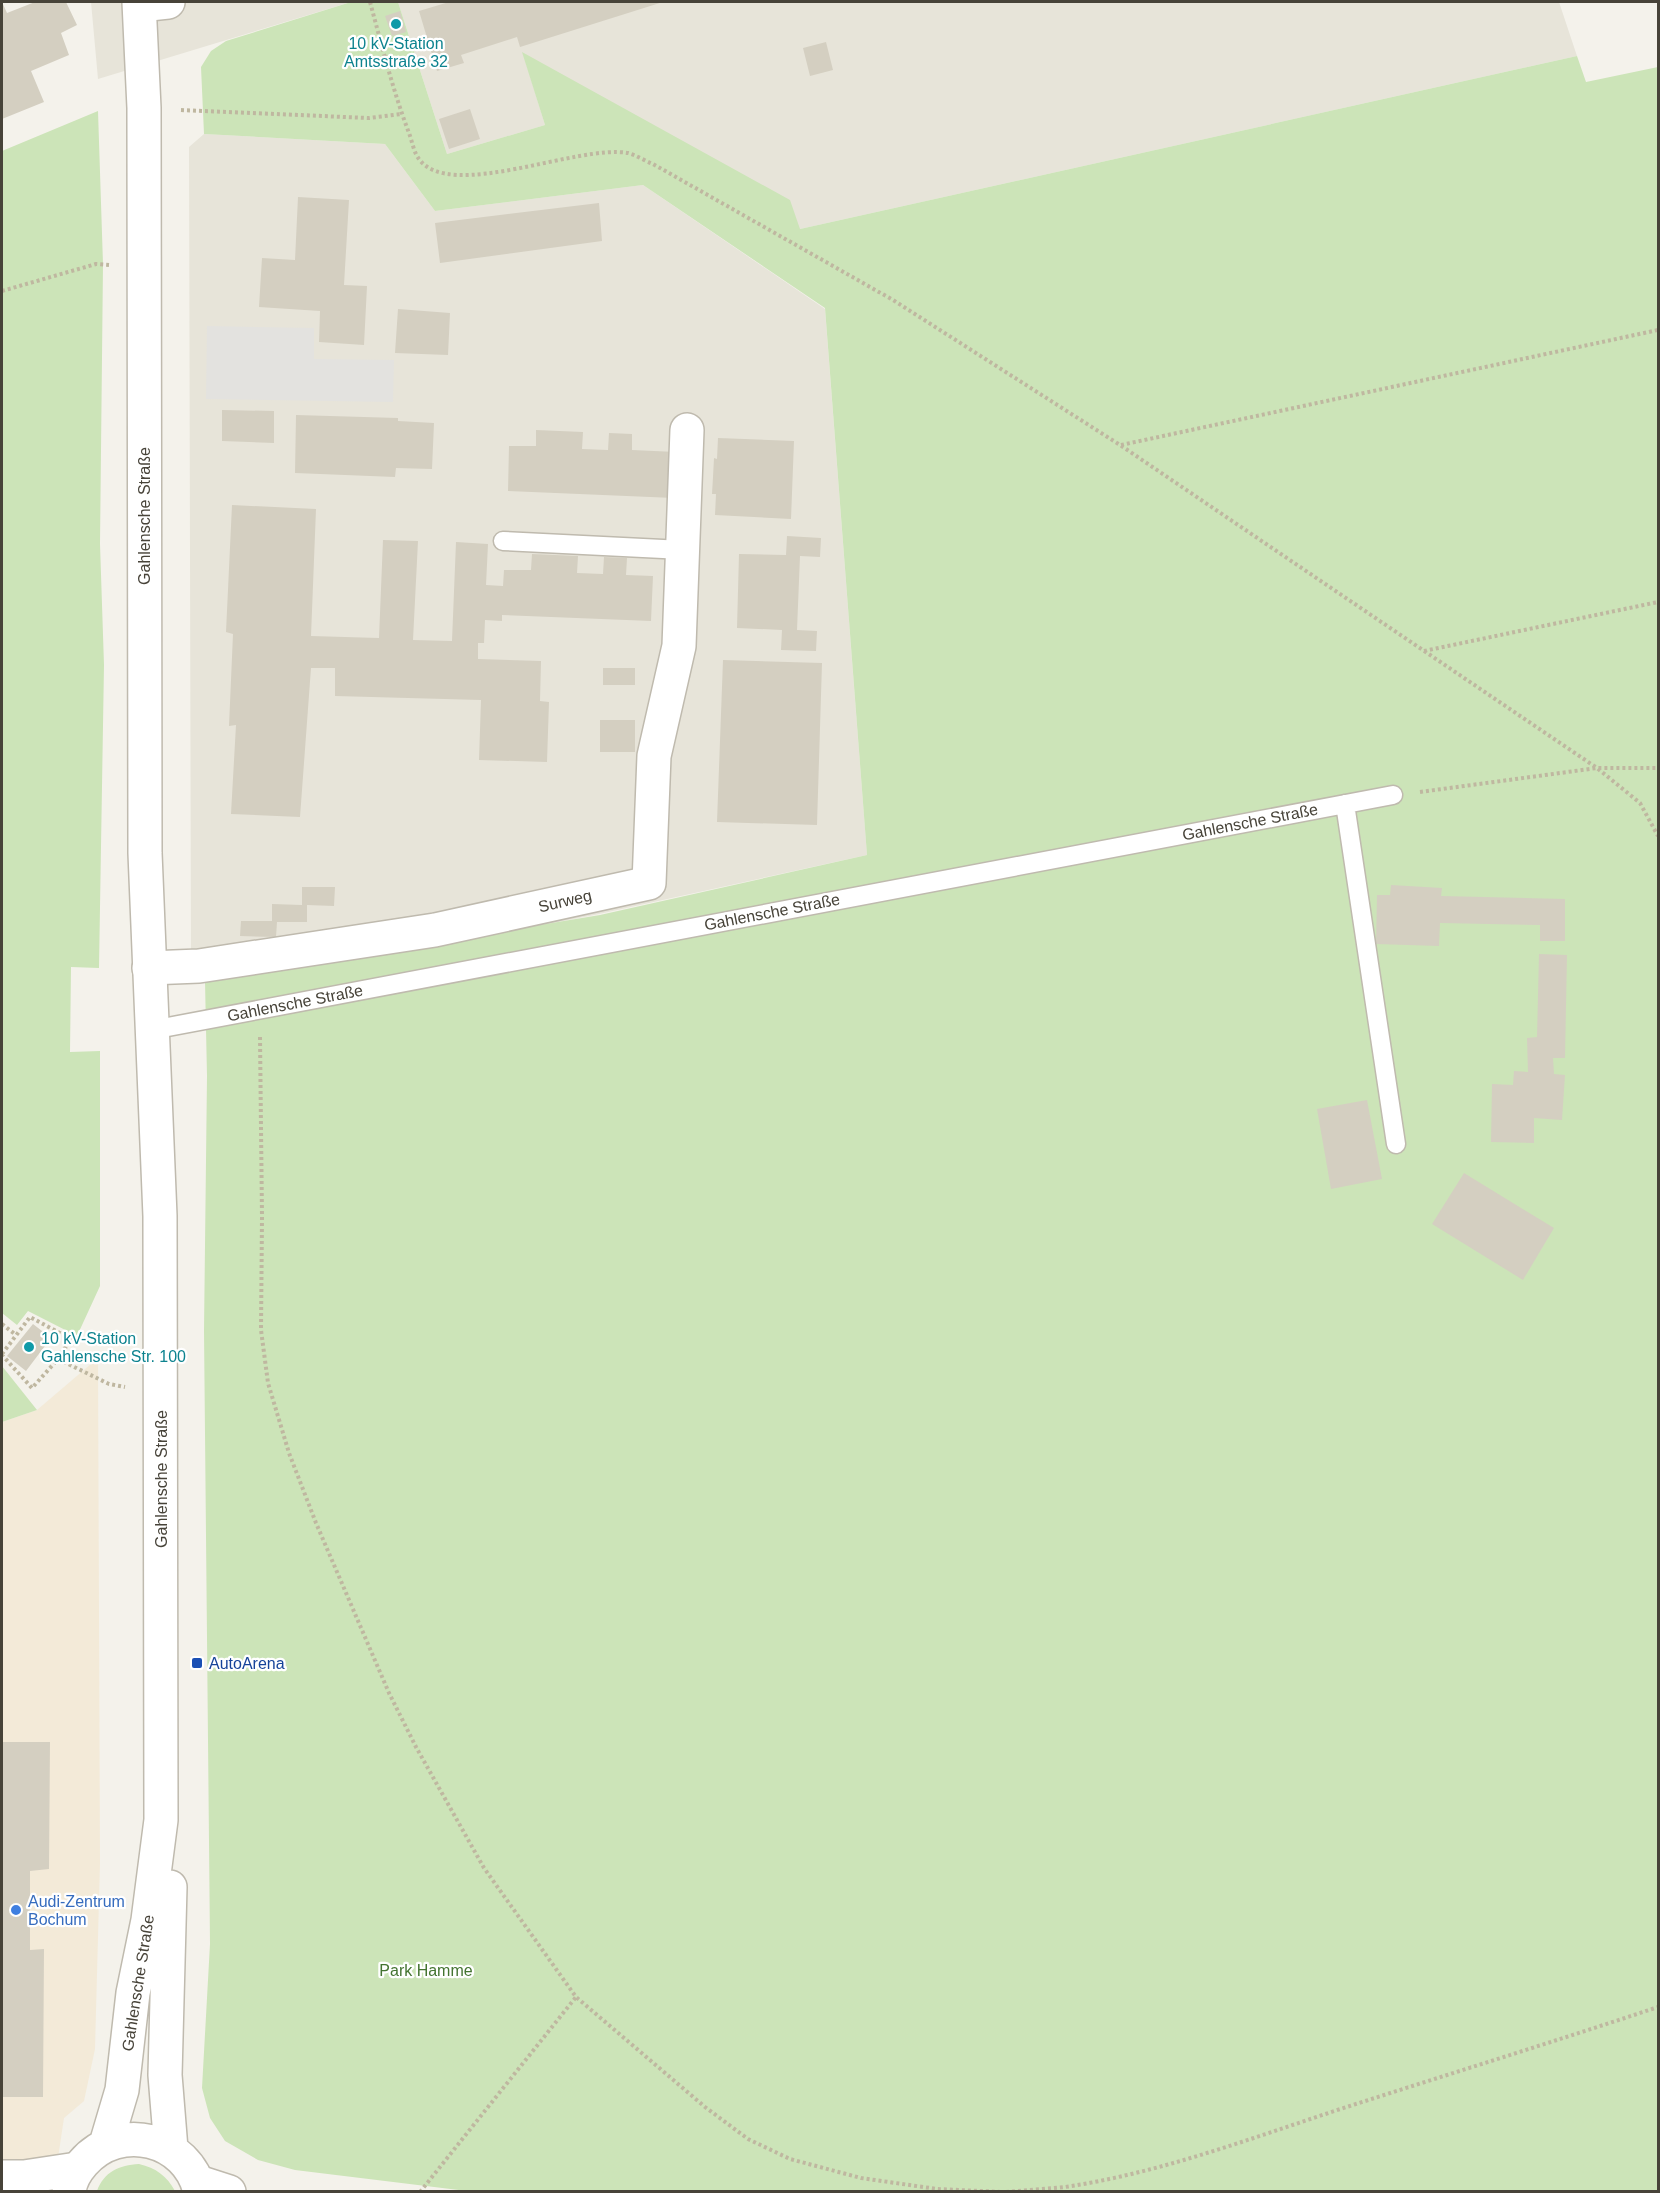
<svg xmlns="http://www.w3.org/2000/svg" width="1660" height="2193" font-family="Helvetica,sans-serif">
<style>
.residential{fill:#e7e4d9}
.commercial{fill:#f3ead8}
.green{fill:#cce4b8}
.parking{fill:#e3e2df}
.building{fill:#d4cfc1}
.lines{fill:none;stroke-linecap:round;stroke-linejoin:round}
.service-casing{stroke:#bfbaae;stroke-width:21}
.minor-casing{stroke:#bfbaae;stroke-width:36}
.tertiary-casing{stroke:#bfbaae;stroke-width:36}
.path{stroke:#bfb7a0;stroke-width:4;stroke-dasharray:3 3;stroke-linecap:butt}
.service{stroke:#fff;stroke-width:18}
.minor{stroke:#fff;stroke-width:33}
.tertiary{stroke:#fff;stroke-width:33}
.culture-dot{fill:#0f9aa8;stroke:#fff;stroke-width:2}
.transit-dot{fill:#1a4fb4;stroke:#fff;stroke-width:2}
.shop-dot{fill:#3f7fe0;stroke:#fff;stroke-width:2}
.labels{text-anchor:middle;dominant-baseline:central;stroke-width:4.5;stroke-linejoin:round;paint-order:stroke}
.culture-label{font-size:16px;fill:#0d838f;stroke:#fff}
.street-label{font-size:16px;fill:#474339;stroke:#fff}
.transit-label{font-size:16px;fill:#164399;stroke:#fff;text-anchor:start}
.shop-label{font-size:16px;fill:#366cbe;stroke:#fff;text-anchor:start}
.park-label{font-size:16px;fill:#447431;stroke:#fff}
</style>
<rect width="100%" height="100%" fill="#f4f2eb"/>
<path class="residential" d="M91,2H351L98,79Z
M398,2H1559L1577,56L791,231L523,53L545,125L447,154Z
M204,134L385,144L435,211L643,185L825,309L867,855L599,914L513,931L205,981L191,964L189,147Z"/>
<path class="commercial" d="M98,1358L100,1863L95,2049L84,2101L64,2118L53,2191H2V1422L37,1410Z"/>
<path class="green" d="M351,2H398L447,154L545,125L522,52L790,200L800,229L1577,56L1586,82L1658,67V2191L475,2192L295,2170L258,2160L225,2141L210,2118L202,2088L210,1944L204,1331L207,1076L205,981L600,915L867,855L825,308L643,185L435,211L385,144L204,134L201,67L211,51L226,41Z
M98,111L103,264L100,544L104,665L99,968L71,967L70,1052L100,1051V1286L77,1336L28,1311L17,1325L2,1313V151Z
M2,1366L37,1410L2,1422Z
M139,2164C156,2168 167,2176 175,2191H97C104,2172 119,2165 139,2164Z"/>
<path class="parking" d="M207,326L314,328V359L394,360L393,402L206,399Z"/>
<path class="building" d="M2,2L7,13L35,2H66L77,25L61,33L69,55L31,71L44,102L2,119Z
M449,2H663L520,47L517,37L461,55L464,63L437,71L419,11Z
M400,11L406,32L392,36L385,16Z
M826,42L833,70L810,76L803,48Z
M470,109L480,139L449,149L439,119Z
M298,197L349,200L344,285L367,286L364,345L319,342L320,311L259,307L262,258L295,260Z
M599,203L602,241L440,263L435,223Z
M398,309L450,313L448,355L395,353Z
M222,410L274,411V443L222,441Z
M296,415L398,418V421L434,423L432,469L396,468L395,477L295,473Z
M536,430L583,432L582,449L608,450L609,433L632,434V450L676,452L674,498L508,491L509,446H536Z
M718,438L794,441L791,519L715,515L716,494H712L713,477L714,458L717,459Z
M232,505L316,509L311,636L379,638L383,540L418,541L413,640L452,641L456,542L488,544L486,585L503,586L504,570H531L532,554L578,556L577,573L603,574L604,557L627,558L626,575L653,576L651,621L502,615V621L485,620L484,643H478V659L541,661L540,701L549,702L547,762L479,760L481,700L335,696V668H311L300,817L231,814L236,725L229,726L233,634L226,632Z
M787,536L821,538L820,557L800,556L797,630L817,631L816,651L781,650L782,630L737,628L739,554L786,555Z
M723,660L822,663L817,825L717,822Z
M603,668H635V685H603Z
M600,720H635V752H600Z
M1391,885L1442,888L1441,896L1565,899V941H1540V925L1440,923L1439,946L1376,944L1377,895H1390Z
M302,887H335L334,906L307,905V922H277L276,937L240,936L241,921H272V904L302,905Z
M1539,954L1567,955L1565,1058H1553L1554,1074L1565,1075L1562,1120L1534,1118V1143L1491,1142L1492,1084L1513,1085L1514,1071L1528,1072L1527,1038L1537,1037Z
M1367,1100L1382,1179L1331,1189L1317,1109Z
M1464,1173L1554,1228L1523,1280L1432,1224Z
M33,1324L51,1338L26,1371L7,1356Z
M2,1742H50L49,1869L30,1871V1950L44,1949L43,2097H2Z"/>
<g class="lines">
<g class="service-casing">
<path id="service" d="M503,541L683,550
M1345,804L1396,1144
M152,1030L1393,795"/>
</g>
<g class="minor-casing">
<path id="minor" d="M140,5L168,2
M149,968L199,966L435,930L649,883L654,756L679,646L687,430
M2,2177H24L77,2169
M198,2182L229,2192"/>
</g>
<g class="tertiary-casing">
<path id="tertiary" d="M170,1887L165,2075L171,2149
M106,2144L122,2090L133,1993L148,1920L161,1820L160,1216L145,853L144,108L139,2
M69,2192C70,2181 76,2171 83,2163C119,2121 188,2138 200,2192"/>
</g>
<path class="path" d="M370,2C382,46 393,91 409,133C412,141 414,153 419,159C450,202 578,144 628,153C636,155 645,161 653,164L893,300L1120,445L1597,768L1640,803L1658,836
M181,110L369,118L401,114
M2,291L96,264L109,265
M1121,445L1658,330
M1424,651L1658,602
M1420,792L1597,768H1658
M260,1037L262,1217L261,1330L268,1383L289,1453L316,1523L389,1693L416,1747L484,1868L576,1997L705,2107L748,2139L790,2159L861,2178L937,2189L1003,2192
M2,1324L16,1335
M2,1354L30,1317L71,1339L58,1359L32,1388L2,1355
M58,1359L109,1384L125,1387
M420,2192L576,1997
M1006,2192C1026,2190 1046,2189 1065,2187C1166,2172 1262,2134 1359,2103C1459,2071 1559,2040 1658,2007"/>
<use href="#service" class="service"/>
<use href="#minor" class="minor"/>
<use href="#tertiary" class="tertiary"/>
</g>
<g class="culture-dot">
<circle cx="396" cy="24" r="6"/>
<circle cx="29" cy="1347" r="6"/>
</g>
<rect class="transit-dot" x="191" y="1657" width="12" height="12" rx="3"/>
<circle class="shop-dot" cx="16" cy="1910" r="6"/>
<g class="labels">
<g class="culture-label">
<text x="396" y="43">10 kV-Station<tspan x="396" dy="18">Amtsstraße 32</tspan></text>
<text x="41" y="1338" text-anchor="start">10 kV-Station<tspan x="41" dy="18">Gahlensche Str. 100</tspan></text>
</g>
<g class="street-label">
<text transform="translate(144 516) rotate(-90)">Gahlensche Straße</text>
<text transform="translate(1250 822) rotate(-11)">Gahlensche Straße</text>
<text transform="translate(565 901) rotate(-13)">Surweg</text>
<text transform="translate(772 912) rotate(-11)">Gahlensche Straße</text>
<text transform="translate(295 1003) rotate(-11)">Gahlensche Straße</text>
<text transform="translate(161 1479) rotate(-90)">Gahlensche Straße</text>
<text transform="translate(138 1983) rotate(-81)">Gahlensche Straße</text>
</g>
<g class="transit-label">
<text x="209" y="1663">AutoArena</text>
</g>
<g class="shop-label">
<text x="28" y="1901">Audi-Zentrum<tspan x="28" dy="18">Bochum</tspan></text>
</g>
<g class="park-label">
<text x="426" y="1970">Park Hamme</text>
</g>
</g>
<rect width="1660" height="2193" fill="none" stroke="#474339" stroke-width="6"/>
</svg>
